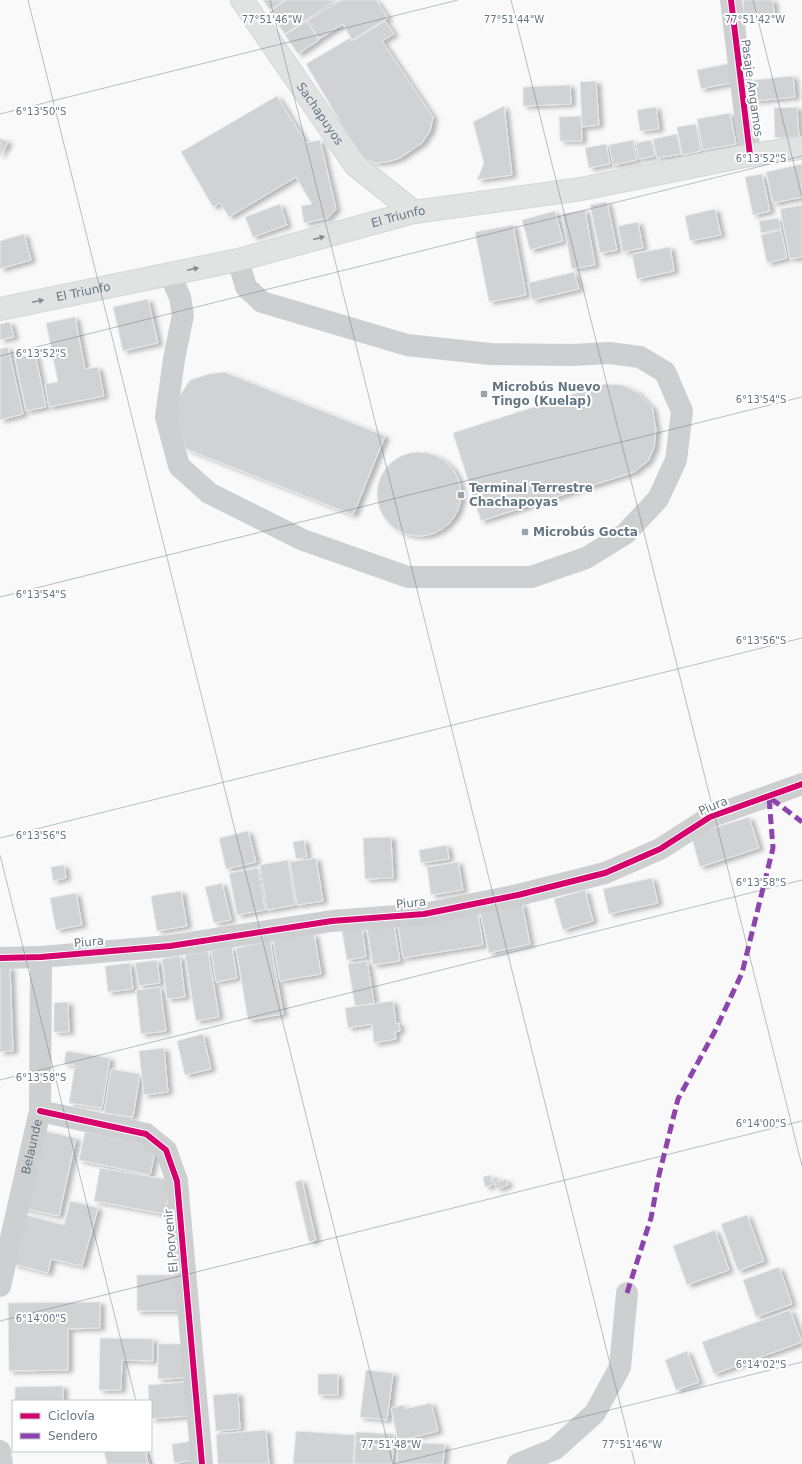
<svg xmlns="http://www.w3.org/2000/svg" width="802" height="1464" font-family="'DejaVu Sans',sans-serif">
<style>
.building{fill:#d0d2d3;stroke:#e8e8e8;filter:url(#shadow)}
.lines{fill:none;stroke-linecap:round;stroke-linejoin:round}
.major-casing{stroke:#d5d6d7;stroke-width:24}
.minor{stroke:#cecfd0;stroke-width:22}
.major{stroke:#e1e2e2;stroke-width:22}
.quiet{stroke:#8e44ad;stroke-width:5;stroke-dasharray:10 5;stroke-linecap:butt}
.cycleway-casing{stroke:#fff;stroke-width:8}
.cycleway{stroke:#d6006c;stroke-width:6}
.oneway{fill:#7e8c96}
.ticks{fill:none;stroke:#657683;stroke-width:1;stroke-opacity:0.45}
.poi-dot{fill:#99a4ac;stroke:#fff;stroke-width:1.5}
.labels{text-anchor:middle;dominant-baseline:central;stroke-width:4;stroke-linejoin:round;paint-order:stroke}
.street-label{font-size:12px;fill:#657683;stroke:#fff}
.poi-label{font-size:12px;font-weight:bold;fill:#657683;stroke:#fff;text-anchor:start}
.ticks-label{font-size:10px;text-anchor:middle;fill:#657683;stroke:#fff;stroke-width:4;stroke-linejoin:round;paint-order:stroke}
</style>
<defs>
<filter id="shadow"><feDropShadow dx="4.5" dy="2.5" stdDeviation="2" flood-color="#0004"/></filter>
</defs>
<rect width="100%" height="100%" fill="#f9f9f9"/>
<path class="building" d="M263,0H285L270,10Z
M286,0H336L285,34L269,12Z
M341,0H376L388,18L352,40L343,24L319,39L307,21Z
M743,0H773L774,14L744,16Z
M307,21L319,40L298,54L285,35Z
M385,21L394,34L382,41L433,117L430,131L422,143L400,158L387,162L375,163L361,157L306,64L350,38L352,41Z
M731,63L735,82L701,89L697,70Z
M793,76L795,97L754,101L753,80Z
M596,81L599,125L582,127L580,82Z
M570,85L571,104L523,106V87Z
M277,96L306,143L320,140L336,209L328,218L304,223L301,206L312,204L296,177L229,217L220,203L213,207L181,152Z
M504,106L512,175L477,180L484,163L473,122Z
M656,107L659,129L640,131L637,110Z
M797,107L799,137L775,138L774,108Z
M730,113L736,144L703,150L697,119Z
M581,116L582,141H560L559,117Z
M696,124L701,151L682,155L677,127Z
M677,134L681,154L657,158L653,139Z
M0,138L8,142L0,156Z
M633,140L637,160L613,165L609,145Z
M651,140L655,156L639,159L636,143Z
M606,144L610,164L589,168L585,148Z
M802,164V197L773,203L766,172Z
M762,174L770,211L753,215L745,177Z
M607,202L617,250L600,253L590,205Z
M280,204L287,225L253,237L245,217Z
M802,205V257L790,259L780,209Z
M715,209L721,235L690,241L685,216Z
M585,210L595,265L572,269L562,214Z
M555,211L563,241L530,250L522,220Z
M778,218L781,229L761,233L759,221Z
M638,222L643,248L623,252L618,226Z
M513,225L526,295L489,302L475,232Z
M781,230L787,258L767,263L761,235Z
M24,234L31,260L0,269V241Z
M670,247L674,271L637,279L632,254Z
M574,272L579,289L532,300L528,283Z
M148,299L158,343L123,351L113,307Z
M75,317L85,369L98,367L104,396L49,407L45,384L58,382L46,323Z
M10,322L14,337L0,340V324Z
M8,347L23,414L0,420V349Z
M35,354L46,407L26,411L15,358Z
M224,372L385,436L353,515L186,449L173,406L190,380L209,374Z
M605,384L622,385L637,392L652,407L656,430L654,448L648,461L634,472L481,521L453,433Z
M377 494a42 42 0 1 1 84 0a42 42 0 1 1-84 0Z
M749,817L759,848L700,867L691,835Z
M248,831L256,862L226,869L219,838Z
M391,837L393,878L365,879L363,838Z
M304,840L307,857L296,859L293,842Z
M447,845L449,859L421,863L419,850Z
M316,858L323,901L297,905L290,862Z
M288,860L295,905L267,910L260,865Z
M458,862L463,890L431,895L427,867Z
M64,865L66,878L53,881L51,867Z
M258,868L265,910L237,915L229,873Z
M652,878L658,903L609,914L603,889Z
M222,883L231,920L214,923L205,887Z
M585,890L593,921L563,930L554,899Z
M181,891L187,926L157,931L151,896Z
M76,893L82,925L56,930L50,898Z
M522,903L530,944L489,953L480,911Z
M478,913L483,945L403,958L398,926Z
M394,924L400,961L373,965L367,929Z
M362,928L366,957L347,960L342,931Z
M314,934L321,974L280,981L273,941Z
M270,941L283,1014L248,1020L236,948Z
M232,947L237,978L216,982L211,951Z
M208,951L219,1017L196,1021L185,955Z
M180,956L185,997L167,999L162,959Z
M157,960L160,983L139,986L135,963Z
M367,961L374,1003L355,1006L348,964Z
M130,963L133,989L108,992L105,966Z
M10,967L13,1051L0,1052V968Z
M160,987L166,1031L141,1034L136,990Z
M393,1001L396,1024L399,1023L400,1031L395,1032L396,1039L374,1043L372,1024L348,1028L345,1008Z
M68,1002L69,1032H54V1003Z
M203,1034L211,1069L185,1075L177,1041Z
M164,1048L168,1092L144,1095L139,1051Z
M66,1051L110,1058L102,1108L69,1103L75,1065L64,1064Z
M111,1069L140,1074L133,1117L104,1113Z
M40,1130L76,1138L59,1216L22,1208Z
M85,1132L156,1147L150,1175L79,1160Z
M100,1168L171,1180L165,1214L94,1201Z
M490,1175L493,1185L485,1187L483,1177Z
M497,1177L498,1182L506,1179L508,1185L497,1189L493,1178Z
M302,1180L316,1240L309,1242L295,1182Z
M70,1201L98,1208L82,1266L51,1259L48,1273L13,1264L26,1215L64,1225Z
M747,1215L764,1261L738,1271L721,1224Z
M715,1230L729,1270L687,1285L673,1246Z
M779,1267L792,1304L756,1317L743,1280Z
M137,1275H182V1311H137Z
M100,1302V1328L68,1329V1370L9,1371L8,1303Z
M790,1310L802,1342L714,1374L702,1342Z
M100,1338L153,1339V1361L122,1360L121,1390H99Z
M158,1344H189V1378L158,1379Z
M687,1351L699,1382L676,1390L665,1360Z
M366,1370L393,1373L387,1420L360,1417Z
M318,1374H338V1395H318Z
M186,1382L188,1416L151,1419V1401H149L148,1385Z
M63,1386V1401H15V1387Z
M238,1393L240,1429L216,1431L213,1395Z
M431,1403L438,1431L398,1441L391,1408L404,1405L405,1409Z
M266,1430L269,1464H218L216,1434Z
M296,1431L355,1435L353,1464H293Z
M356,1432L394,1434L392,1464H354Z
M194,1441L196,1460L174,1463L172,1444Z
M398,1442L445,1444L443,1464H397Z
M104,1451H145L148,1464H107Z"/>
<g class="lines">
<g class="major-casing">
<g id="major">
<path id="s2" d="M242,0L355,165L414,212"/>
<path id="s3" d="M0,309L238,260L414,212L581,189L750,155L802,148"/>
</g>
</g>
<g class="minor">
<path d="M731,0L750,155"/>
<path d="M170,274L180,297L183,315L174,359L166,417L179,466L209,493L303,540L408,577H531L586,558L625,534L658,499L676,460L682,411L665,372L640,357L609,353L573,355L490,354L407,345L262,302L246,287L238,260"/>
<path d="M0,958L41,957L170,946L332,921L424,914L518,895L605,873L660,849L710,817L802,784"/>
<path d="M40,1111L146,1134L166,1150L177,1181L202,1464"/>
<path id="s1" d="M0,1286L40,1111L41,957"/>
<path d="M0,1451L2,1464"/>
<path d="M518,1464L555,1449L595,1413L620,1367L627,1293"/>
</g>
<use href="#major" class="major"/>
<path class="quiet" d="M627,1293L651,1218L659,1175L678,1099L715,1031L742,973L773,848L769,797L802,822"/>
<g class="cycleway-casing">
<path id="cycleway" d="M731,0L750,155
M0,958L41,957L170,946L332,921L424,914L518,895L605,873L660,849L710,817L802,784
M40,1111L146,1134L166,1150L177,1181L202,1464"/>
</g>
<use href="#cycleway" class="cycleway"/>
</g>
<defs><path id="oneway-solid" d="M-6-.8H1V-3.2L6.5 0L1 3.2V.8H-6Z"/></defs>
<g class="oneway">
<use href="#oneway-solid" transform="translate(319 238) rotate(-15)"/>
<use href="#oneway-solid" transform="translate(193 269) rotate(-12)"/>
<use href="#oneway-solid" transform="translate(38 301) rotate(-12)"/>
</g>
<path class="ticks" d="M28,0L393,1464M270,0L635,1464M511,0L802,1166M753,0L802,197M0,114L458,0M0,356L802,156M0,597L802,397M0,838L802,638M0,855L136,1401M0,1080L802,880M0,1321L802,1121M148,1451L152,1464M394,1464L802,1362"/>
<g class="poi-dot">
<rect x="480" y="390" width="8" height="8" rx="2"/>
<rect x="457" y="491" width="8" height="8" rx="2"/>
<rect x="521" y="528" width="8" height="8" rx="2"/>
</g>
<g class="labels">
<g class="street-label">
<text transform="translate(752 88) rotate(82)">Pasaje Angamos</text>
<text stroke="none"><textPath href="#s2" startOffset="138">Sachapuyos</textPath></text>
<text stroke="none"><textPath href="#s3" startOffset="409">El Triunfo</textPath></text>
<text stroke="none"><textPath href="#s3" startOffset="85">El Triunfo</textPath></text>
<text transform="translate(713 806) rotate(-23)">Piura</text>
<text transform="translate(411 903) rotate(-6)">Piura</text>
<text transform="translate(89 942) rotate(-5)">Piura</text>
<text stroke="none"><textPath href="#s1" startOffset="143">Belaunde</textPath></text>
<text transform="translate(171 1241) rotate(-95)">El Porvenir</text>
</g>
<g class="poi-label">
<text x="492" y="387">Microbús Nuevo<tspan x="492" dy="14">Tingo (Kuelap)</tspan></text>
<text x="469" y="488">Terminal Terrestre<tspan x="469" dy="14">Chachapoyas</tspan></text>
<text x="533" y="532">Microbús Gocta</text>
</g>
</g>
<g class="ticks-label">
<text x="755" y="23">77°51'42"W</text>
<text x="272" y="23">77°51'46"W</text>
<text x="514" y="23">77°51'44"W</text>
<text x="41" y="115">6°13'50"S</text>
<text x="761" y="162">6°13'52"S</text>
<text x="41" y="357">6°13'52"S</text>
<text x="761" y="403">6°13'54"S</text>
<text x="41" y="598">6°13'54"S</text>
<text x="761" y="644">6°13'56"S</text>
<text x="41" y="839">6°13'56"S</text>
<text x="761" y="886">6°13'58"S</text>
<text x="41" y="1081">6°13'58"S</text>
<text x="761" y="1127">6°14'00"S</text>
<text x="41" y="1322">6°14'00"S</text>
<text x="761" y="1368">6°14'02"S</text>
<text x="391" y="1448">77°51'48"W</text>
<text x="632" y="1448">77°51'46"W</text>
</g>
<rect x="12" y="1400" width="140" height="52" fill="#ffffff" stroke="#c1c8cd"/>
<rect x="20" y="1413" width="20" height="6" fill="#d6006c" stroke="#c1c8cd"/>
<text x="48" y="1420" font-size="12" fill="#657683">Ciclovía</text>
<rect x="20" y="1433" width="20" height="6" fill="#8e44ad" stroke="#c1c8cd"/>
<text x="48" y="1440" font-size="12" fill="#657683">Sendero</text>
</svg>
